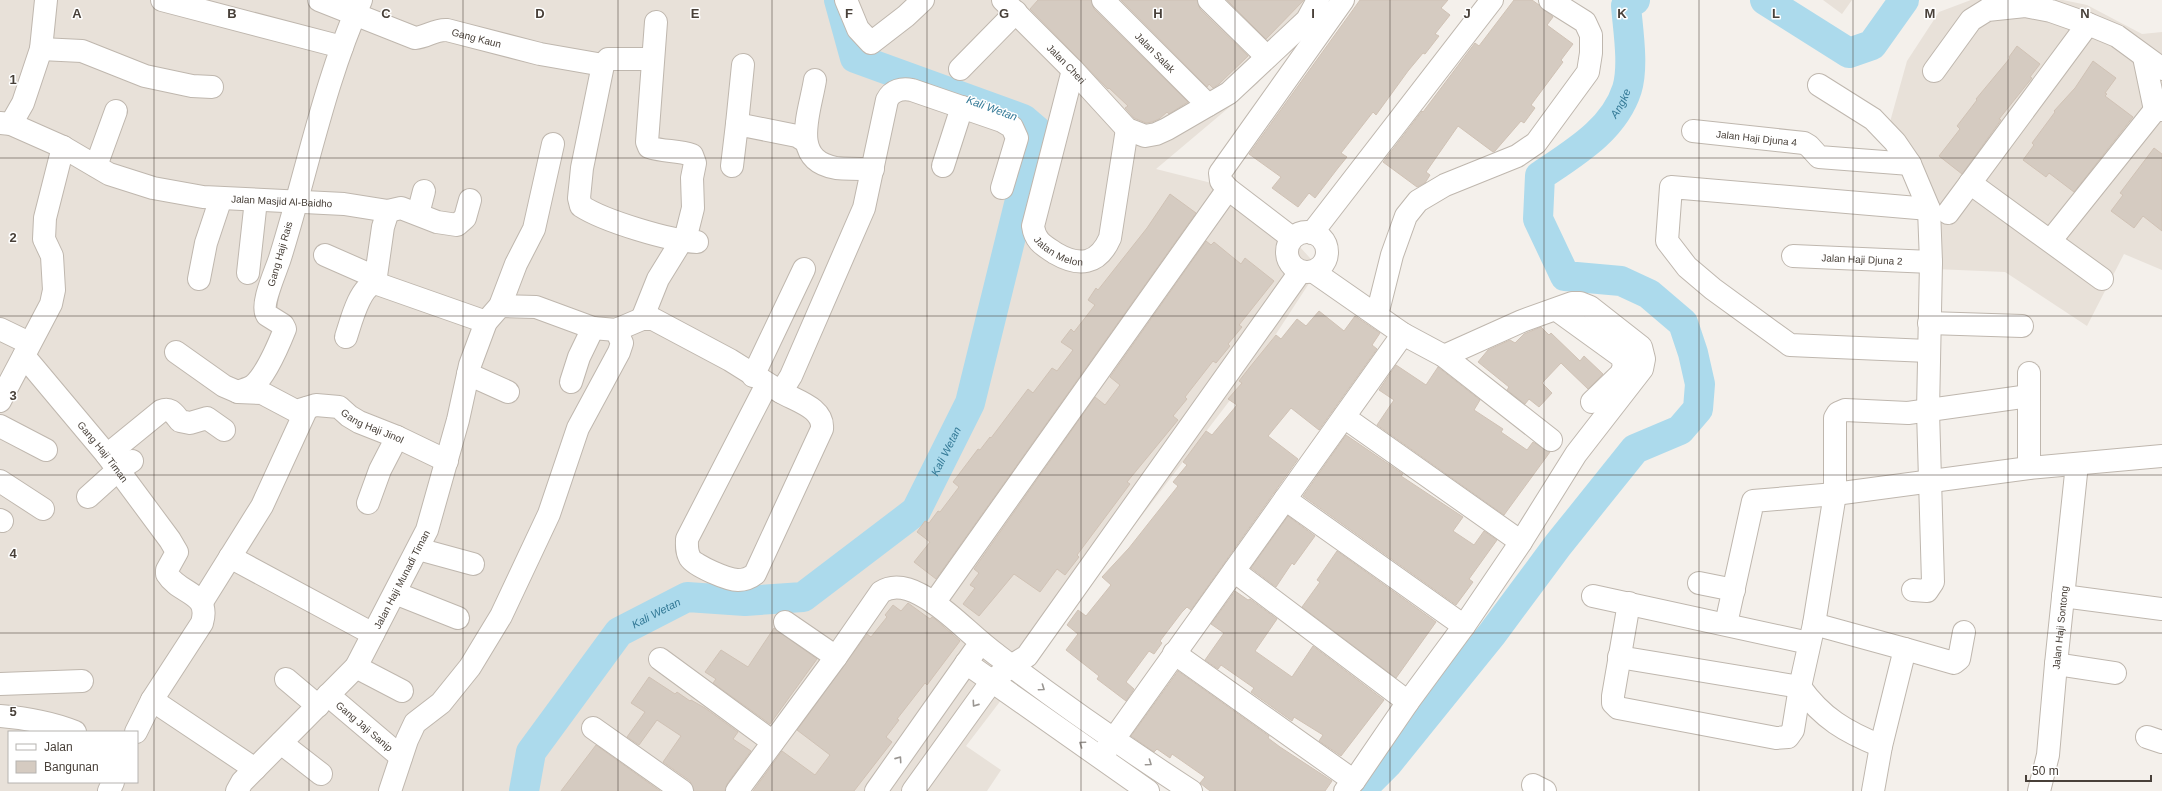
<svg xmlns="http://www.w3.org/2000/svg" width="2162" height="791" font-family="Arial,sans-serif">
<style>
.residential{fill:#e8e1d9;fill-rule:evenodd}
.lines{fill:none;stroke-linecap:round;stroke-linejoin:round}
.river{stroke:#acdaec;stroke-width:30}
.building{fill:#d5cbc1;stroke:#d0c2b5}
.minor-casing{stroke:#bfb7ae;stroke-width:24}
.minor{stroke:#fff;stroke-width:22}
.oneway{stroke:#9a9692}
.grid{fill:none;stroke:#484039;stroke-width:1;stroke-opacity:0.55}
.labels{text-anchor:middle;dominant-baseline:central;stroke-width:3;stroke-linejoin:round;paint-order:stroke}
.street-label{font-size:10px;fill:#484039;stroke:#fff}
.water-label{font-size:11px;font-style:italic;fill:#337996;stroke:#fff}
.grid-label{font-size:13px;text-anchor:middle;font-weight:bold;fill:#484039;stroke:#fff;stroke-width:3;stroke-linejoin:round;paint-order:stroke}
</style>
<rect width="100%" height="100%" fill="#f4f0eb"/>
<path class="residential" d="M0,0H1320L1258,83L1156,169L1251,193L1319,268L1250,374L966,746L1001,770L987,791H0ZM9,732H137V782H9Z
M1823,0H1852L1842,14Z
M1971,0H2063L2087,5L2142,34L2162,32V270L2124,254L2087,326L2005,272L1935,269L1930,195L1888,129L1907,61L1939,12Z"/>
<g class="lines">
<g class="river">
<path d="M1765,0L1849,53L1872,45L1904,0"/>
<path id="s1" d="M524,791L531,752L619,632L687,597L745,601L803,597L916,511L970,403L1037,131L1023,119L855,58L839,0"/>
<path id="s2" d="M1360,791L1387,764L1492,634L1558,545L1635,449L1680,430L1698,409L1700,384L1693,353L1683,323L1649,294L1621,281L1565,276L1538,219L1540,176C1574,153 1614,130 1627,89C1634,66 1628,30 1626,6L1635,0"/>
</g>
</g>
<path class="building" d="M1038,0H1091L1094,9L1188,102L1169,114L1167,112L1159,119L1152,122L1146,123L1134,118L1125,108L1128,106L1109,88L1108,89L1030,9Z
M1121,0H1197L1200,9L1248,56L1219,84L1213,88L1209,84L1207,87Z
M1227,0H1304L1266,39Z
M1360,0H1448L1441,8L1450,15L1435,34L1439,36L1425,54L1423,53L1408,71L1376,115L1373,112L1341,153L1347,157L1338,168L1315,198L1309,193L1298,207L1272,188L1281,177L1249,154Z
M1514,0H1532L1539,5L1553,17L1547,25L1573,44L1561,60L1563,62L1531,105L1535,108L1524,123L1521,121L1495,151L1493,152L1458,126L1426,172L1430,175L1425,183L1417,187L1383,162L1422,111L1423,112L1475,43L1479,46Z
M2017,46L2040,64L2030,77L2032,78L1999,119L2001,120L1962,174L1939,156L1960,129L1957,126L1977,100L1976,99L2010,58L2009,57Z
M2093,61L2116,78L2105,93L2107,94L2105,96L2133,117L2074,192L2049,173L2046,177L2023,160L2034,145L2032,143L2055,112L2054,111L2075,88Z
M2154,148L2162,154V231L2143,216L2134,228L2111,211L2123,195L2120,193Z
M1170,194L1196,213L936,579L914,562L930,542L917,532L925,521L929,523L938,511L940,512L959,487L953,482L978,449L980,450L990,437L991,438L1028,389L1033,393L1052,368L1057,371L1073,350L1061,342L1071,329L1074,332L1095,305L1088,300L1096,288L1098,290L1147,228Z
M1206,241L1211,245L1214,242L1241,264L1245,258L1274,281L1239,325L1242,327L1228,344L1230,346L1216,363L1213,361L1185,397L1187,399L1173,416L1178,420L1127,482L1130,484L1077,555L1079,557L1065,575L1057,569L1040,592L1014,574L979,616L963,604L975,588L970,585L979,573L974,569L1095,397L1105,405L1120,385L1110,377Z
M1319,311L1344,331L1355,316L1380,333L1372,345L1377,349L1319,430L1291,408L1268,436L1298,459L1191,610L1187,607L1182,612L1160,641L1162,643L1154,654L1149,651L1126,682L1134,689L1126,701L1097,679L1099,676L1066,650L1078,634L1067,625L1078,610L1086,616L1111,585L1102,577L1129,548L1178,486L1173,482L1187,465L1183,462L1206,431L1212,435L1237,405L1228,399L1242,383L1239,381L1250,367L1276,335L1281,339L1297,319L1306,326Z
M1541,327L1549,335L1551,333L1580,361L1584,356L1603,374L1588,389L1561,363L1542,383L1552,393L1539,407L1529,399L1525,404L1507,390L1509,387L1478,362L1488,350L1510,340L1515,343L1524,334Z
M1396,365L1426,385L1438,367L1480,400L1474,410L1503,429L1501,432L1527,450L1533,442L1550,452L1504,515L1377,425L1394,400L1379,390Z
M1346,435L1403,474L1401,476L1463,517L1453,531L1474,545L1484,531L1497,540L1469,579L1473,582L1456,605L1303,496Z
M1288,516L1315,536L1294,565L1292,563L1276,587L1251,568Z
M1337,551L1436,622L1396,678L1302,607L1320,582L1317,580Z
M1235,591L1248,600L1250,599L1277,619L1255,651L1292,677L1313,646L1384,700L1341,756L1319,741L1323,735L1294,717L1292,721L1251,692L1254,688L1221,665L1218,669L1205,660L1224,633L1211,624Z
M908,603L930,619L932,617L935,619L960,641L927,685L925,683L897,719L899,720L886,737L892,742L854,791H753L782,751L815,775L830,755L797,730L867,634L871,637L887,617L885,615L893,605L901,611Z
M774,628L817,659L770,724L713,683L716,679L705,672L721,650L748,667Z
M1178,671L1269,736L1268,738L1280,747L1332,781L1325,791H1210L1200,783L1205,777L1172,754L1170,758L1157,749L1154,752L1131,736Z
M649,677L675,694L677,692L690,701L691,700L705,708L738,732L733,739L751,751L727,784L725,791H694L690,781L663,762L681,736L657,720L639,745L627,737L645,712L631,703Z
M596,745L660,791H561Z"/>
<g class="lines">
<g class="minor-casing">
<g id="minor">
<path d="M162,0L342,47"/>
<path id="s3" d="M319,0L415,38C427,37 435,29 447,30L540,54L603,65"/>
<path id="s4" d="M361,0C324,82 307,172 280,258C276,271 260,305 267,315L283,325L285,329C279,344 266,375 253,386C249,388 243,390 238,392L262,393L296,411L316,405L339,407L349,416L359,422L397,437L447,461"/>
<path d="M846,0L858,29L871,43L906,16L923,0"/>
<path id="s5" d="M1003,0L1073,70L1127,129L1145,136L1156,134L1167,129L1229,93L1307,20L1318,0"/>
<path id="s6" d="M1103,0L1208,105"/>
<path d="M1209,0L1267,57"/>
<path d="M41,49L82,51L145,76L192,86L212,87"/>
<path d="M2144,57L2155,110H2162"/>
<path d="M653,59H608L603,65L582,168L579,198L581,206C604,221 670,241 697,242"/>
<path d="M960,69L1016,12"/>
<path id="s7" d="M1073,70L1033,226C1035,241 1043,245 1055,253C1079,267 1098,265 1110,238L1127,129"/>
<path d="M1934,71L1971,20L1987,10L2025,6L2051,11L2088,24L2117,36L2162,69"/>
<path d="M815,80C810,112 789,160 836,168C848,169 861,169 873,169"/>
<path d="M1819,85L1873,119L1895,142L1910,164L1929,209L1931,262L1928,411L1933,582L1927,591L1913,590"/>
<path id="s8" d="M0,123L11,124L63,147L109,174L153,188L203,197L344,204L388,211L401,208L437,222L457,225L465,218L470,200"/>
<path d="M11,124L23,103L41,49L46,0"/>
<path d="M737,124L743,65"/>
<path id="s9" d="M1693,131L1804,143L1809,146L1819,157L1910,164"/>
<path d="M96,166L116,111"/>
<path d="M732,166L737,124L797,136L805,141"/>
<path d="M943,166L962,107"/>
<path d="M1970,183L2102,279"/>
<path d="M1948,213L2088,24"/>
<path d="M418,214L424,191"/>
<circle cx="1307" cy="252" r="20"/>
<path d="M1312,233L1492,0"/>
<path d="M1292,238L1228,189L1221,181L1220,173L1343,0"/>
<path d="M2051,240L2155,110"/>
<path d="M325,255L375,277"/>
<path id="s10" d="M1793,256L1931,262"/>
<path d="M1314,272L1403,334L1444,356L1551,440"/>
<path d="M248,273L256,200"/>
<path d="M199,279L206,243L221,198"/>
<path d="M375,283L486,322"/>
<path d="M375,283L383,227L388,211"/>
<path d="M500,306L536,307L593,328L616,330L642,319H653L730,360L781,392L791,376L864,208L887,100C892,90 902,88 912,90L1002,121L1012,127L1017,138L1002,188"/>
<path d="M1557,310L1622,357L1624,366L1621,374L1592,402"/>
<path d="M1377,315L1392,255L1406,216L1418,201L1445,185L1517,156L1536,143L1588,72L1591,53V35L1585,22L1550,0"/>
<path d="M642,319L658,279L687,232L693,208L692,178L695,163L692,155C678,150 663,152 649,147L647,142L656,22"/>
<path d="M1929,323L2022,326"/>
<path d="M0,329L29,343"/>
<path d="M346,337C351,322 359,288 375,283"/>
<path d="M1928,351L1790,345L1713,289L1687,267L1667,241L1671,187L1929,209"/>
<path d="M176,352L224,386L238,392"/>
<path id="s11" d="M24,356L107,455L170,540L177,552L167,570V574C180,595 211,592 202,623L152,700L136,732"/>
<path d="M2029,373V468"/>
<path d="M468,374L508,392"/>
<path d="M753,376L804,269"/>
<path d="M571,382L579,357L593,328"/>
<path d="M767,384L687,539C687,546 686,551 690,558C695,566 728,580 738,580C745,580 750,578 755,574L822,429C824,408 796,401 781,392"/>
<path d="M0,401L51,304L54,290L52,256L44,239L45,218L63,147"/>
<path d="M1344,417L1521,542"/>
<path d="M0,426L46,450"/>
<path d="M107,455L161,411C171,407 174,414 180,421L190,423L207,418L224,430"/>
<path d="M0,481L43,509"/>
<path d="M88,497L118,470L132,461"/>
<path d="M1285,499L1464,626"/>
<path d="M368,503L380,470L397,437"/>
<path d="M0,520L2,521"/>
<path d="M418,549L473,564"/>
<path d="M230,557L373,634"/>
<path d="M1234,571L1408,702L1354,781L1345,791"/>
<path d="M1699,583L1734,590"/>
<path d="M395,593L458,618"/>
<path d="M1593,596L1809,643"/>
<path d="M2063,596L2162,609"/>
<path d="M202,602L262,506L307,408"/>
<path d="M934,603L1228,189"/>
<path d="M1629,603L1613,696V703L1618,708L1776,738L1788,737L1793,730L1800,687L1814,624L1835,494V418L1838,413L1845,410L1908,413L2029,396"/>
<path d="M785,622L836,657"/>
<path d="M1726,624L1753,501L1835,494L2029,468L2162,456"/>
<path d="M1814,624L1905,649"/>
<path d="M1174,653L1354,781"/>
<path d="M1619,657L1800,687C1822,718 1846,732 1881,746"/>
<path d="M660,659L773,742"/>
<path d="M966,663L1148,791"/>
<path d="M2056,664L2115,673"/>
<path d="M356,667L402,691"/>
<path d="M286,679L318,706"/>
<path d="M0,684L82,681"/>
<path id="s12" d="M328,695L401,757"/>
<path d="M152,700L255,769"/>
<path d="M1408,702L1464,626L1521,542L1576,454L1642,369L1644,359L1641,347L1590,307L1580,303H1572L1522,321L1444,356"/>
<path d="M0,716C26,718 50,722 75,732"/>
<path d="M593,728L682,791"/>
<path d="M2147,737L2162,742"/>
<path d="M281,743L321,774"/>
<path d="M1101,757L1403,334"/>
<path d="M1533,785L1545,791"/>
<path d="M109,791L113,782"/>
<path id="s13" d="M237,791L242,782L356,667L427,530L458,420L470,365L486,322L500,306L516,264L534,229L553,144"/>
<path d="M390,791L407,740L415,723L441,703L470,667L501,616L549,514L578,428L619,352L622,343L616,330"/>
<path d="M737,791L836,657L881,592C898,581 918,592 934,603C956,618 975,639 997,655C1060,703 1125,748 1191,791"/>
<path d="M876,791L974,652"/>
<path d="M913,791L992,681L1011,666L1027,656L1300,272"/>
<path d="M1873,791L1881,746L1905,649L1954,663L1959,659L1964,632"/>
<path id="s14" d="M2039,791L2048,755L2056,664L2077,464"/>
</g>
</g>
<use href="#minor" class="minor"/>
</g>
<defs><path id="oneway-chevron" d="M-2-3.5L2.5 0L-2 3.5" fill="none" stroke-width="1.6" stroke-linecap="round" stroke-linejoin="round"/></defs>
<g class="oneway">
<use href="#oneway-chevron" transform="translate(1042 688) rotate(35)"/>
<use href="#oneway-chevron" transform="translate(975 704) rotate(125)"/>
<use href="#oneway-chevron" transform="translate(1082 744) rotate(-145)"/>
<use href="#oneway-chevron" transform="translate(899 759) rotate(-55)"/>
<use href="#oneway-chevron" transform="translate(1149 763) rotate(35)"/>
</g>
<path class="grid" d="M154,0V791M309,0V791M463,0V791M618,0V791M772,0V791M927,0V791M1081,0V791M1235,0V791M1390,0V791M1544,0V791M1699,0V791M1853,0V791M2008,0V791M0,158H2162M0,316H2162M0,475H2162M0,633H2162"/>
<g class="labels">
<g class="street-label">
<text stroke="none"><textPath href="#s3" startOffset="167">Gang Kaun</textPath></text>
<text stroke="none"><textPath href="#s6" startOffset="74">Jalan Salak</textPath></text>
<text stroke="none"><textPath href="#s5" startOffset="90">Jalan Cheri</textPath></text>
<text stroke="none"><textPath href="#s9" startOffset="64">Jalan Haji Djuna 4</textPath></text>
<text stroke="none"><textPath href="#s8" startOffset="297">Jalan Masjid Al-Baidho</textPath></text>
<text stroke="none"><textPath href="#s7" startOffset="200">Jalan Melon</textPath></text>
<text transform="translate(280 254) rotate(-74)">Gang Haji Rais</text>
<text stroke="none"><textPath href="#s10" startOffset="69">Jalan Haji Djuna 2</textPath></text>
<text stroke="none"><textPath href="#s4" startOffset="581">Gang Haji Jinol</textPath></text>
<text stroke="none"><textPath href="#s11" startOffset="124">Gang Haji Timan</textPath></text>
<text stroke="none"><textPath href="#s13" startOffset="271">Jalan Haji Munadi Timan</textPath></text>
<text stroke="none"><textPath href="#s14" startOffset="165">Jalan Haji Sontong</textPath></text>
<text stroke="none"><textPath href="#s12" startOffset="48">Gang Jaji Sanip</textPath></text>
</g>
<g class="water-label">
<text stroke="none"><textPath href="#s2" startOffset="952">Angke</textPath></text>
<text transform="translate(992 108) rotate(20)">Kali Wetan</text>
<text stroke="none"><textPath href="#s1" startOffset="590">Kali Wetan</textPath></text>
<text stroke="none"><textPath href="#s1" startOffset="230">Kali Wetan</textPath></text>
</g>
</g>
<g class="grid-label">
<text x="77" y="18">A</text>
<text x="232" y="18">B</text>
<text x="386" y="18">C</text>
<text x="540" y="18">D</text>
<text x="695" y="18">E</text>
<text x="849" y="18">F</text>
<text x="1004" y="18">G</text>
<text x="1158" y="18">H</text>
<text x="1313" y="18">I</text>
<text x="1467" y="18">J</text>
<text x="1622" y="18">K</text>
<text x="1776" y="18">L</text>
<text x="1930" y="18">M</text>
<text x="2085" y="18">N</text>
<text x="13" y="84">1</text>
<text x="13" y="242">2</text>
<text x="13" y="400">3</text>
<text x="13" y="558">4</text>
<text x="13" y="716">5</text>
</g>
<rect x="8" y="731" width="130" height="52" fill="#ffffff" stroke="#b6b3b0"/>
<rect x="16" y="744" width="20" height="6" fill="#ffffff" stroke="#b6b3b0"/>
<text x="44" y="751" font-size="12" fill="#484039">Jalan</text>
<rect x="16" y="761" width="20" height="12" fill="#d5cbc1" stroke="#b6b3b0"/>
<text x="44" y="771" font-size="12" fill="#484039">Bangunan</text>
<path d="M2026 775v6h125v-6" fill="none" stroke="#484039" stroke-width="2"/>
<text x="2032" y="775" font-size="12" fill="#484039" stroke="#ffffff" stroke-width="3" paint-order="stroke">50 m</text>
</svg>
